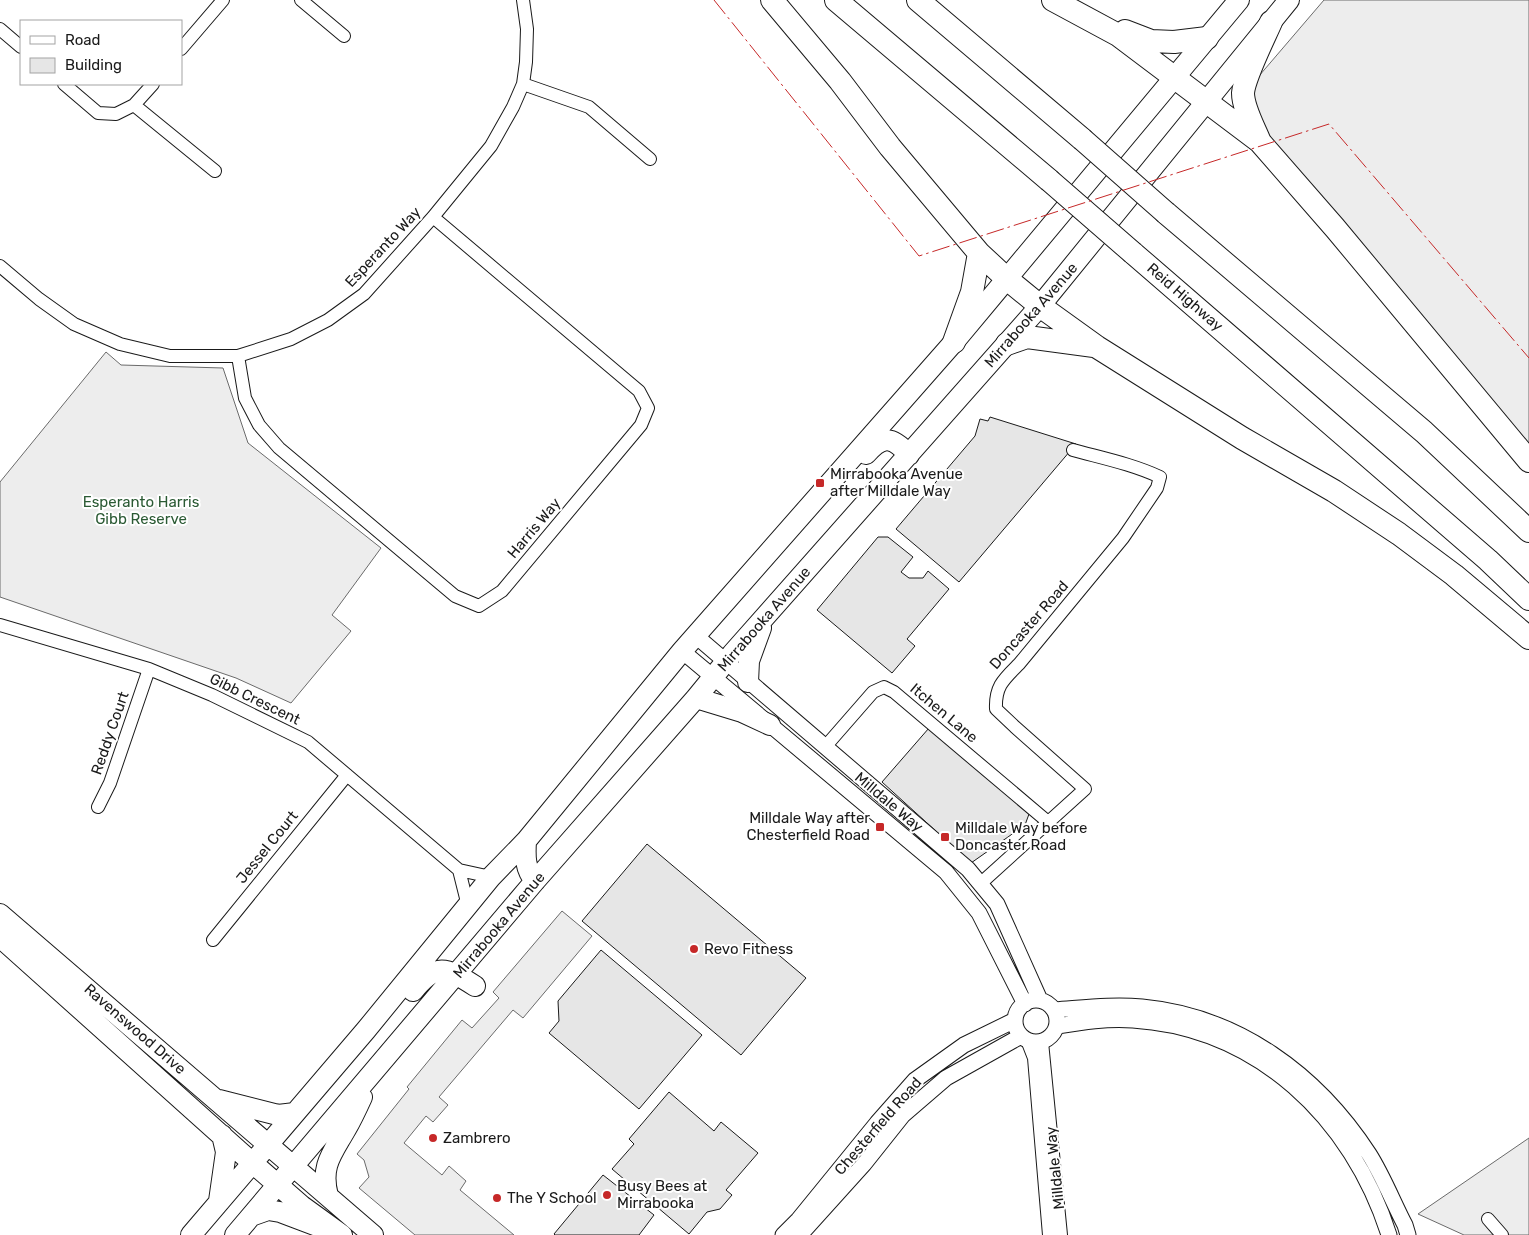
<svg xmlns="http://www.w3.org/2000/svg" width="1529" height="1235" font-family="Rubik,sans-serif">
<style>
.built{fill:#ededed;stroke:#6a6a6a}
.building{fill:#e6e6e6;stroke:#1a1a1a}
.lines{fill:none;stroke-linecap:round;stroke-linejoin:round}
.minor-casing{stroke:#1a1a1a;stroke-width:14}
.tertiary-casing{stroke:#1a1a1a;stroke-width:17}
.primary-casing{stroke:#1a1a1a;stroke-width:22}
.motorway-casing{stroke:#1a1a1a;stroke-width:24}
.minor{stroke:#fff;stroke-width:12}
.tertiary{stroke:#fff;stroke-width:15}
.primary{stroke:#fff;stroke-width:20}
.motorway{stroke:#fff;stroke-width:22}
.motorway-bridge-casing{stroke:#1a1a1a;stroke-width:24;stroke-linecap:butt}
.motorway-bridge{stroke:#fff;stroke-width:22}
.power{stroke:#c62828;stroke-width:1;stroke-dasharray:18 4 2.5 4;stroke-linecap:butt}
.poi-dot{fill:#c62828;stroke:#fff;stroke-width:2}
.labels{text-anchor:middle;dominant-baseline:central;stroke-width:4;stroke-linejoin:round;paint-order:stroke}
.street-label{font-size:15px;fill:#1a1a1a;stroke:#fff}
.poi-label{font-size:15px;fill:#1a1a1a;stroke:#fff;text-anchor:start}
.park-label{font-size:15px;fill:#2b5a34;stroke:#fff}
</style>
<rect width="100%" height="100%" fill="#fff"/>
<path class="built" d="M1324,0H1529V450L1235,104Z
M106,352L121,365L223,368L248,443L381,548L332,615L351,631L291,703L236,678L0,597V482Z
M562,911L592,936L523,1018L513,1010L439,1097L448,1105L433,1122L426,1116L404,1143L442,1175L449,1166L466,1181L460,1190L514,1235H415L359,1188L369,1177L364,1160L357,1154L409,1089L407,1087L462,1020L472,1028L499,998L493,992Z
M1529,1138V1235H1464L1418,1214Z"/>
<path class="building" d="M990,417L1076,444L959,582L896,529L975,436L980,419L988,421Z
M878,537H888L913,557L901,572L909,578H923L928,571L949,589L907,639L915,646L892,673L817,610Z
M929,728L1029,814L1025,825L971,863L882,782Z
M647,844L806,978L741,1055L582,921Z
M601,950L702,1035L639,1109L549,1033L559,1021L558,1001Z
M669,1092L714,1131L721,1122L758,1153L726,1190L732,1195L720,1209L707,1212L689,1234L612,1169L634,1144L629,1139Z
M603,1175L654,1215L639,1235H555L554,1234Z"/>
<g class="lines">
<g class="minor-casing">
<path id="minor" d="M301,0L344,36
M0,29L21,47
M181,49L223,0
M64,84L98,113L116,114L134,105L153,84
M523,84L589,107L650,159
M134,105L215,171
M0,266L39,299L74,324L120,344L170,356H238L291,339L328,320L364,294L433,217L491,146L513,107L523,84L526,62L527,29L523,0
M238,356L245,398L259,425L279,448L455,596L479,606L502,591L641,425L648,408L639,391L433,217
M0,625L149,669L212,695L308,742L459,870L491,877
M825,747L873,692L884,687L894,692L1048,822
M98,807L110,783L149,669
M459,870L468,906
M980,884L1085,789L1015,727L996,709C995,686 1004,679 1019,664L1123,538L1157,488L1160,477C1132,464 1102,458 1073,450
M213,940L347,775
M1027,1040L1034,1058L1049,1235
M1042,1042L1061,1235
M1488,1219L1502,1235"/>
</g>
<g class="tertiary-casing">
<path id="tertiary" d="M696,636L968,869L997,904L1040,1000
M682,651L946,872L979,913L1025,1004
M1015 1021a21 21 0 1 1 42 0a21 21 0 1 1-42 0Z
M1055,1010C1083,1008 1113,1004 1142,1007C1238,1016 1317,1074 1369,1154C1383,1176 1393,1202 1405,1225L1408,1235
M1057,1026C1082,1022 1107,1018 1133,1020C1258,1028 1352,1118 1389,1235
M783,1235L798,1220L877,1123L915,1080L964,1045L1015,1020
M800,1235L864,1164L903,1115L946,1078L1021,1036"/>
</g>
<g class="primary-casing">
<path id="primary" d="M866,454C883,435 892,436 909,455
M748,682L749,661L761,628
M696,698L742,712L770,725
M526,841C525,857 525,869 535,881
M0,914L373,1235
M0,937L240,1152L302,1206L342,1235
M413,991C437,962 445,967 475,986
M219,1100L278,1115L295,1113
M328,1196C320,1166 332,1154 346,1129C352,1119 357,1108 362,1097
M219,1201L226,1152L222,1135
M251,1216L268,1210L280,1212L320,1227
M191,1235L366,1030L491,877L526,841L682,651L954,342L1239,0
M235,1235L535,881L696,698L732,654L1040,306L1289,0"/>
</g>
<g class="motorway-casing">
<path id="motorway" d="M772,0L840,81L890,147L979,253L1007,279L1040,306L1097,347L1242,438L1334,491L1399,534L1454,575L1529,638
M836,0L1049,180
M918,0L1082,139
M1053,0L1118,35L1260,142L1335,228L1529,461
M1125,31L1151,41L1174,42L1207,38
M1260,142C1254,127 1243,108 1243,93C1244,78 1264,38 1271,22
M1166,213L1424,432L1529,531
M1133,253L1488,560L1529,599
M954,342L972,292L979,253
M1007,344L1027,337L1094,346"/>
</g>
<use href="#minor" class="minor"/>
<use href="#tertiary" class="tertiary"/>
<use href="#primary" class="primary"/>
<use href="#motorway" class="motorway"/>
<g class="motorway-bridge-casing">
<path id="motorway-bridge" d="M1082,139L1166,213
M1049,180L1133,253"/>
</g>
<use href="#motorway-bridge" class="motorway-bridge"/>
<path class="power" d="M714,0L919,256L1329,124L1529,358"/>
</g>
<g class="poi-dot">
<rect x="815" y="478" width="10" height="10" rx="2.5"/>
<rect x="875" y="822" width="10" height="10" rx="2.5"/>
<rect x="940" y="832" width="10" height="10" rx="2.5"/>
<circle cx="694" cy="949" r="5"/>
<circle cx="433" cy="1138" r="5"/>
<circle cx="607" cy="1195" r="5"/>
<circle cx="497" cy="1198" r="5"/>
</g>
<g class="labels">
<g class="street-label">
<text transform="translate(383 247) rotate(-47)">Esperanto Way</text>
<text transform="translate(1185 297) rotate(41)">Reid Highway</text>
<text transform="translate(1031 315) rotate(-49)">Mirrabooka Avenue</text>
<text transform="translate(534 528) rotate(-50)">Harris Way</text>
<text transform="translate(764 619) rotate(-49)">Mirrabooka Avenue</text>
<text transform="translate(1029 625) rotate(-49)">Doncaster Road</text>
<text transform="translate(255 699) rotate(26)">Gibb Crescent</text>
<text transform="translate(944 713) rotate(40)">Itchen Lane</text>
<text transform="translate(110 733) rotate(-71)">Reddy Court</text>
<text transform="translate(889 802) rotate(40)">Milldale Way</text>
<text transform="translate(267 847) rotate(-51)">Jessel Court</text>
<text transform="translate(499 925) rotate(-50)">Mirrabooka Avenue</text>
<text transform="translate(135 1029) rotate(41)">Ravenswood Drive</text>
<text transform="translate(878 1126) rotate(-49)">Chesterfield Road</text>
<text transform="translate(1055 1168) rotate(-96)">Milldale Way</text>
</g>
<g class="poi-label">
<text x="830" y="474">Mirrabooka Avenue<tspan x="830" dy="17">after Milldale Way</tspan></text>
<text x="870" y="818" text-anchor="end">Milldale Way after<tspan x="870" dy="17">Chesterfield Road</tspan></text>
<text x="955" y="828">Milldale Way before<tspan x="955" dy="17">Doncaster Road</tspan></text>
<text x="704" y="949">Revo Fitness</text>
<text x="443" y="1138">Zambrero</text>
<text x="617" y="1186">Busy Bees at<tspan x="617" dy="17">Mirrabooka</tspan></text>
<text x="507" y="1198">The Y School</text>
</g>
<g class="park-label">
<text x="141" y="502">Esperanto Harris<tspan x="141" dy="17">Gibb Reserve</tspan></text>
</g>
</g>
<rect x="20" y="20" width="162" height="65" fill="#ffffff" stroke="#a3a3a3"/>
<rect x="30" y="36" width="25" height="8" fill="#ffffff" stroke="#a3a3a3"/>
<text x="65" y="45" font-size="15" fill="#1a1a1a">Road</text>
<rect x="30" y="58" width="25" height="15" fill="#e6e6e6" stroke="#a3a3a3"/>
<text x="65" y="70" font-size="15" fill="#1a1a1a">Building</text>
</svg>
